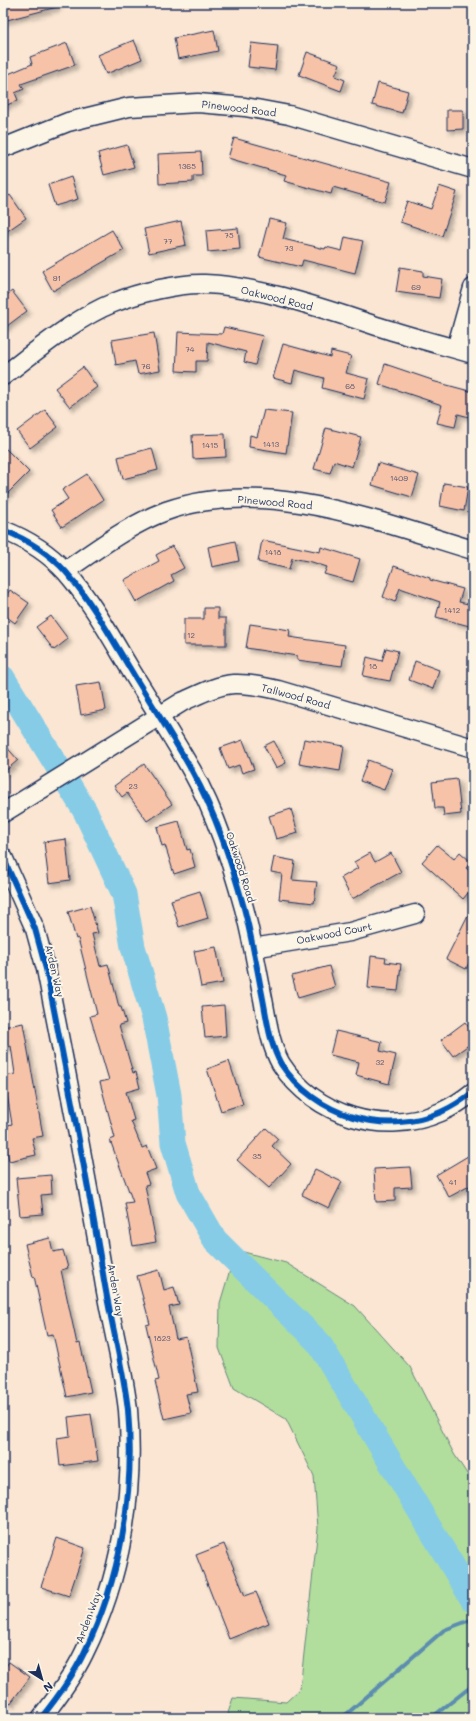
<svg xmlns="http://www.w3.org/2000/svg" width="476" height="1721" font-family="Mali,sans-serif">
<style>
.green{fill:#b1de9c;stroke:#66867d}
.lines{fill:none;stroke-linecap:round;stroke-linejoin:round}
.stream{stroke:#5b8db0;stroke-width:4}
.river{stroke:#86cce7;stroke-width:25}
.building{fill:#f7c3a8;stroke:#1b2f5e;filter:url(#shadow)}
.minor-casing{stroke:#1b2f5e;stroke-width:21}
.minor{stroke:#fcf5e5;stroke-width:18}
.cycleway-casing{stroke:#fcf5e5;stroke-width:8}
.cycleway{stroke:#0057b8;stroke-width:6}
.labels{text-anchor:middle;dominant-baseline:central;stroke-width:4;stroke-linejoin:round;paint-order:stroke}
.number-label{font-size:8px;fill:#525470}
.street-label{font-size:10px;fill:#1b2f5e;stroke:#fcf5e5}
</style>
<defs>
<filter id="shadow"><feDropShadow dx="3.5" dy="3.5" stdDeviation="2" flood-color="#0004"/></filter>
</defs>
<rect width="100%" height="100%" fill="#fae6d3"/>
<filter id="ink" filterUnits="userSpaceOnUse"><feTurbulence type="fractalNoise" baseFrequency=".025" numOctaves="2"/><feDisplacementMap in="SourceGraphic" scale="8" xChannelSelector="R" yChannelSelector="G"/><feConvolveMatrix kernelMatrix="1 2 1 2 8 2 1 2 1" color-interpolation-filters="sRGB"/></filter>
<g filter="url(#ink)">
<path class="green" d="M236,1250L286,1263L355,1306L410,1367L454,1454L473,1483V1718H231L228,1713L233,1698L286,1702L300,1689L318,1528L314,1476L286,1419L234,1388L219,1348L220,1303Z"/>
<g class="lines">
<path class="stream" d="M289,1718L294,1715L303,1718
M342,1718L444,1630L473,1619
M431,1718L473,1685"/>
<path class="river" d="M3,678L85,811L124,894L133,947L154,1018L169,1095L173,1143L188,1193L215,1240L319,1343L473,1600"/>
</g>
<path class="building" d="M3,3H57V7L3,21Z
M214,30L218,51L178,59L174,38Z
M134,40L142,59L106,74L98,55Z
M67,43L75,65L21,84L24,89L15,93L18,100L3,107V68L6,75L32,64L30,57Z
M251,43L278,46L275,70L248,67Z
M307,52L340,64L335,76L345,80L341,91L299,75Z
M378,83L408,91L402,113L372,105Z
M447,110H463V129L447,130Z
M234,138L391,182L385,202L333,187L331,194L284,181L286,175L228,158Z
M127,145L134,167L104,175L98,153Z
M201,152L202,176H193V182L159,184L158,154Z
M71,177L78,199L55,206L48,185Z
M439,186L457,192L442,236L400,222L407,201L431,209Z
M10,195L26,218L3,234V200Z
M269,219L287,223L283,239L325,249L326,247L342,251L345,237L363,241L355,273L303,260L301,267L259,257Z
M181,221L186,245L149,253L144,229Z
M238,228L240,249L208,252L206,231Z
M112,230L124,250L53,291L42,271Z
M400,267L423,271V276L442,279L439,298L396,292Z
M12,291L27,311L3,329V298Z
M224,327L263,336L255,365L244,362L246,352L208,342L207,361H196V372L176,371L178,332L222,334Z
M154,333L160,370L138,374L135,361L116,365L112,340Z
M283,344L330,357L331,351L351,356L346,373L369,379L364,399L322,388L324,378L295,370L292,383L273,378Z
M385,364L432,380V381L473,392V418L458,414L455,427L437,423L442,405L379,384Z
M83,367L97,387L70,407L55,388Z
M45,410L58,427L30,448L17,431Z
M264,410L292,413L286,453L249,447L250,435L257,437Z
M326,428L361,437L352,467L334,461L330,473L314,469Z
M225,434L226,457L193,459L192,435Z
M3,446L29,472L3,498Z
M152,448L158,470L123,479L118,457Z
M378,463L419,475L412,497L372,485Z
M87,474L103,500L62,527L51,510L68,499L62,490Z
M444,483L468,487L464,511L440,506Z
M262,540L320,552L321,547L360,559L353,582L324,574L327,567L312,562L292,558L289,569L258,562Z
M235,541L239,561L212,567L208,547Z
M172,546L184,568L171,575L174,581L136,602L124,580L159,561L156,555Z
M394,566L430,578V580L463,589L459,602L473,605V627L436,617L440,602L400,588L395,602L383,597Z
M10,590L29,603L15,623L3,614V600Z
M204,608H218V618H226V645H184V619H204Z
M51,616L68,639L54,650L36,627Z
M250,624L290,630L289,637L345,645L342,666L297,660V656L246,648Z
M386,648L398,651L390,681L363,676L367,657L382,661Z
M415,661L439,670L433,689L409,680Z
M101,682L106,710L81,715L76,686Z
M304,739L344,746L340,771L299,764Z
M243,740L254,769L242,773L239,765L228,769L220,748Z
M274,741L286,763L276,768L264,746Z
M3,743L18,760L3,773Z
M368,760L392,769L384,790L360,781Z
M144,764L172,804L147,821L127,793L122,797L114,786Z
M457,779L461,814L444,816L443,808H435L432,782Z
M291,809L298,833L276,839L269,816Z
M179,821L187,850L190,849L195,867L174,874L165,845L162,846L157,827Z
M66,839L70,880L49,883L44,842Z
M437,845L454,859L460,852L471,862L466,868L473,874V887L463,899L422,862Z
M370,853L375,862L391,853L401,872L352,899L341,878L358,868L354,862Z
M274,857L295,861L292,880L317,882L314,903L279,899L282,874L271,872Z
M200,891L208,918L179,927L171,900Z
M473,905V955L466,969L446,959Z
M90,906L98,933L92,934L100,966L108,964L119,1007H121L126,1023L119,1025L133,1073L136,1072L140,1088L126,1092L134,1120L131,1121L142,1148L147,1146L156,1169L145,1173L149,1184L145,1185L156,1242L133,1246L125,1203L133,1202L110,1140L115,1138L100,1082L109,1080L90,1016L97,1014L78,938L76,939L68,912Z
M216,947L223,983L201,987L194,951Z
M371,956L386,958L385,962L401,964L398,991L368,988Z
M329,966L335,987L298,998L292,976Z
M224,1005L226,1036L205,1038L202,1007Z
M465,1022L473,1033V1042L453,1056L441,1040Z
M23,1023L43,1136L32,1138L36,1155L9,1161L3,1126L12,1124L4,1076L15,1074L11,1046L3,1048V1027Z
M336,1031L382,1042L380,1051L396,1055L389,1084L356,1075L359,1062L330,1055Z
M229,1061L243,1104L221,1111L207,1069Z
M266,1128L278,1139L272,1146L291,1164L269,1188L237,1160Z
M473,1153V1184L449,1197L436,1175Z
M410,1167L412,1187L395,1188V1201L376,1202L374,1169Z
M315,1169L342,1182L329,1208L302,1195Z
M51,1175L52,1194L41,1195L43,1214L20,1216L16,1178Z
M50,1238L53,1252L63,1250L68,1268L61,1270L77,1344L80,1343L91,1392L67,1397L53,1334L47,1335L34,1276L33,1277L25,1244Z
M159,1270L164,1290L174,1287L179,1305L169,1307L176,1339L186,1337L198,1392L186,1394L191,1413L164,1419L155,1381L159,1380L146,1325L150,1324L137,1276Z
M91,1414L98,1461L60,1466L57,1438L70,1436L68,1417Z
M57,1538L85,1548L69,1596L41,1587Z
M224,1544L245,1596L256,1592L269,1623L229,1639L196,1555Z
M9,1662L30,1677L10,1704L3,1700V1670Z"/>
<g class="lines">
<g class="minor-casing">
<path id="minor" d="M3,148L68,122L129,107L198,103L245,107L289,115L473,169
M456,349L473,288
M3,376C35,352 77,317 113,303C138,293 178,283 205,284C260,286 327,310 380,327C411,337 442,345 473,354
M3,530C26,539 49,553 66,572C93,603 113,641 135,677C154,708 174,739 192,771C216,814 231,861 244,908C252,938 257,969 263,999C267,1020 270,1045 281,1064C315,1116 384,1137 441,1112C452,1107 463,1100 473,1092
M65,571C97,549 130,524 166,511C264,476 379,522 473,550
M3,813L182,702C198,695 216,685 234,684C249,683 264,687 278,690L473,748
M3,857L35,929L46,969C66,1072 87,1176 104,1280C111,1323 123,1366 128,1410C135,1492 121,1579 84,1653C73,1676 57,1698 41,1718
M253,948L350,932L415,914"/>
</g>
<use href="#minor" class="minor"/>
<g class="cycleway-casing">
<path id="cycleway" d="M3,530C26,539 49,553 66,572C93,603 113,641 135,677C154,708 174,739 192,771C216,814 231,861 244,908C252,938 257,969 263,999C267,1020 270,1045 281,1064C315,1116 384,1137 441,1112C452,1107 463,1100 473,1092
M3,857L35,929L46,969C66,1072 87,1176 104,1280C111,1323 123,1366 128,1410C135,1492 121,1579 84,1653C73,1676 57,1698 41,1718"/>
</g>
<use href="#cycleway" class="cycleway"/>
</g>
</g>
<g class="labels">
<g class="number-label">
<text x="187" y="166">1365</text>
<text x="229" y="235">75</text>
<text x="168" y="241">77</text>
<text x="289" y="248">73</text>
<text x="57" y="278">91</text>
<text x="416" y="287">69</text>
<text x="190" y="349">74</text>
<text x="146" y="366">76</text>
<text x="350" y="386">68</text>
<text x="271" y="444">1413</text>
<text x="210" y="445">1415</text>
<text x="399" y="478">1409</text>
<text x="273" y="552">1418</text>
<text x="452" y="610">1412</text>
<text x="191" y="635">12</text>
<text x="373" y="666">18</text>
<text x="133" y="786">23</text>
<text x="380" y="1062">32</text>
<text x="257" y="1156">35</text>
<text x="453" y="1182">41</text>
<text x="162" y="1338">1823</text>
</g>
<g class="street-label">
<text transform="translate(239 108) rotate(7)">Pinewood Road</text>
<text transform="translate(277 298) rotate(14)">Oakwood Road</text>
<text transform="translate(275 502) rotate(5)">Pinewood Road</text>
<text transform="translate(296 696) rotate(15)">Tallwood Road</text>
<text transform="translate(241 867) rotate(72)">Oakwood Road</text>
<text transform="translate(334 933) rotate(-11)">Oakwood Court</text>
<text transform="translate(55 971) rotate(77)">Arden Way</text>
<text transform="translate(116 1290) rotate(80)">Arden Way</text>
<text transform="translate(88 1617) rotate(-69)">Arden Way</text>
</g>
</g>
<rect width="476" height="1721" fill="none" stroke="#fcf5e5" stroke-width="16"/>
<rect x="8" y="8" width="460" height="1705" fill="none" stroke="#1b2f5e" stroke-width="1.5" filter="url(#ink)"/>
<g transform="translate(42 1679) rotate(143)" stroke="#fcf5e5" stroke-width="3" paint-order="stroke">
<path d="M0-3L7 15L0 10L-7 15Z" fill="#1b2f5e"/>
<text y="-6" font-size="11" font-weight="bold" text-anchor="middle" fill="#1b2f5e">N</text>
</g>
</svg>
